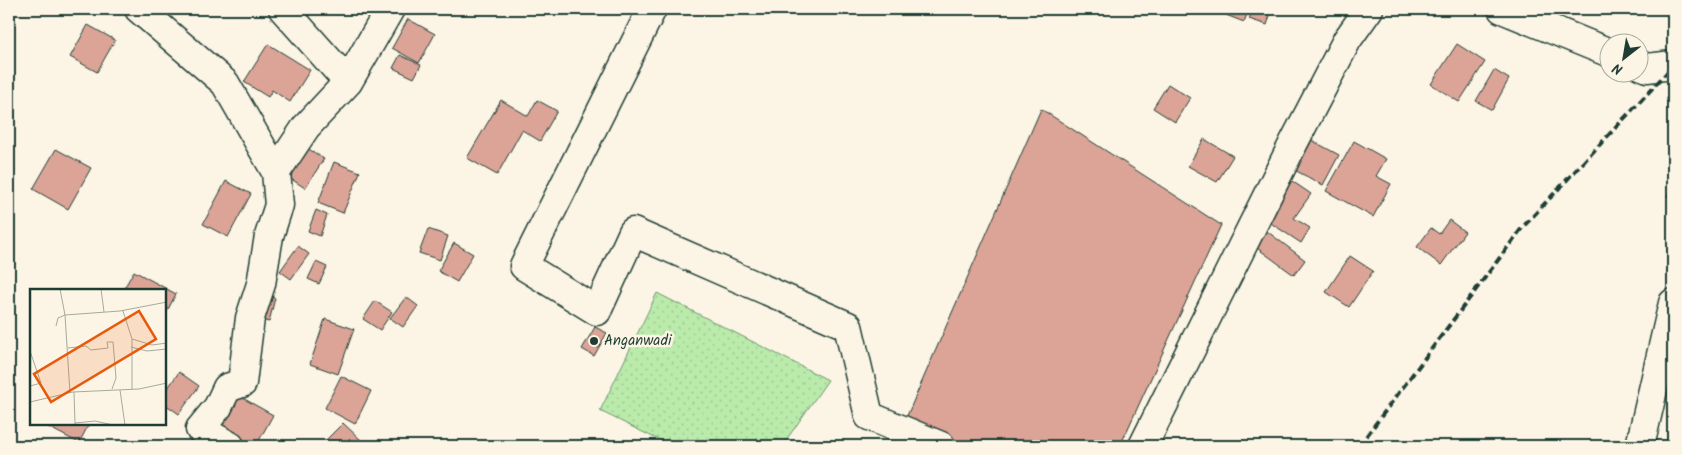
<svg xmlns="http://www.w3.org/2000/svg" width="1682" height="455" font-family="Kalam,sans-serif">
<style>
.grass{fill:url(#grass-dots);stroke:#6c9470}
.building{fill:#dca497;stroke:#1f3d34}
.lines{fill:none;stroke-linecap:round;stroke-linejoin:round}
.minor-casing{stroke:#1f3d34;stroke-width:31}
.minor{stroke:#fcf5e5;stroke-width:28}
.rail{stroke:#1f3d34;stroke-width:4;stroke-dasharray:8 4;stroke-linecap:butt}
.poi-dot{fill:#1f3d34;stroke:#fcf5e5;stroke-width:2}
.labels{text-anchor:middle;dominant-baseline:central;stroke-width:5;stroke-linejoin:round;paint-order:stroke}
.poi-label{font-size:15px;fill:#1f3d34;stroke:#fcf5e5;text-anchor:start}
.inset-road{fill:none;stroke:#a4ab9e;stroke-width:1}
.view{fill:#e8590c;fill-opacity:0.15;stroke:#e8590c;stroke-width:2.5}
.inset-edge{fill:none;stroke:#1f3d34;stroke-width:2.5}
</style>
<defs>
<pattern id="grass-dots" width="8" height="8" patternUnits="userSpaceOnUse" patternTransform="scale(1.25)"><rect width="8" height="8" fill="#baebab"/><path d="M2 2h.1M6 6h.1" fill="none" stroke="#9fca94" stroke-width="1.8" stroke-linecap="round"/></pattern>
</defs>
<rect width="100%" height="100%" fill="#fcf5e5"/>
<filter id="ink" filterUnits="userSpaceOnUse"><feTurbulence type="fractalNoise" baseFrequency=".02" numOctaves="2"/><feDisplacementMap in="SourceGraphic" scale="10" xChannelSelector="R" yChannelSelector="G"/><feConvolveMatrix kernelMatrix="1 2 1 2 8 2 1 2 1" color-interpolation-filters="sRGB"/></filter>
<g filter="url(#ink)">
<path class="grass" d="M657,293L828,380L782,446H671L600,411Z"/>
<path class="building" d="M1228,9H1249L1244,22L1226,15Z
M1253,9H1272L1267,25L1249,19Z
M408,19L435,34L419,63L392,48Z
M88,25L115,40L97,72L70,57Z
M268,44L310,70L290,102L272,90L268,97L244,82Z
M1457,44L1485,62L1459,102L1431,84Z
M400,55L421,65L414,78L393,68Z
M1494,70L1509,79L1492,110L1476,101Z
M1168,84L1190,98L1175,122L1153,108Z
M501,100L528,116L537,100L557,111L540,141L522,130L497,175L467,158Z
M1041,109L1221,225L1120,446H954L903,425Z
M1302,135L1339,155L1323,185L1285,165Z
M1204,139L1233,156L1217,182L1188,166Z
M1354,141L1386,159L1376,176L1391,184L1373,217L1326,191Z
M298,142L324,159L305,188L279,171Z
M56,149L91,168L68,209L33,189Z
M334,162L360,172L343,213L318,203Z
M1286,177L1311,194L1294,218L1310,228L1301,243L1260,216Z
M226,181L251,194L228,237L203,224Z
M1673,186V200L1667,196Z
M316,210L327,215L320,236L308,231Z
M1449,220L1465,232L1441,265L1417,247L1431,228L1439,234Z
M428,229L448,236L440,260L419,253Z
M1264,229L1305,260L1294,275L1253,245Z
M454,243L473,254L457,282L438,271Z
M298,246L309,254L291,279L280,271Z
M1350,256L1373,271L1349,307L1326,292Z
M316,262L327,267L319,284L308,279Z
M134,271L176,294L165,315V290H123Z
M259,293L275,298L269,322L252,317Z
M406,297L418,306L403,327L390,318Z
M375,301L392,312L380,330L363,319Z
M325,319L354,329L338,374L310,364Z
M595,327L607,333L594,356L582,349Z
M179,372L199,386L179,414L165,404V392Z
M341,376L371,391L355,424L325,408Z
M230,391L273,415L256,446H235L208,432Z
M343,423L361,440L355,446H332L326,440Z
M50,424H89L79,443L48,427Z"/>
<g class="lines">
<g class="minor-casing">
<path id="minor" d="M139,9L225,83L276,172
M283,9L348,82
M652,9L524,266L597,311L633,232L848,326L869,416L941,446
M1502,9L1610,53
M1640,65L1647,68L1673,65
M230,446L200,429L218,407L227,388L242,383L250,318L261,284L269,236L279,205L276,172L306,127L348,82L390,9
M1143,446L1293,144L1347,40L1369,9
M1640,446L1673,303"/>
</g>
<use href="#minor" class="minor"/>
<path class="rail" d="M1359,446L1522,228L1673,66"/>
</g>
</g>
<circle class="poi-dot" cx="594" cy="341" r="5"/>
<g class="labels">
<g class="poi-label">
<text x="604" y="341">Anganwadi</text>
</g>
</g>
<g transform="translate(30 289)">
<rect width="136" height="136" fill="#fcf5e5"/>
<path class="inset-road" d="M30,0L35,26L40,104M71,0L74,23M93,22L102,50V100M26,37L28,29L35,26L90,22L137,13M102,50L122,56L137,54M101,58L117,62L137,60M38,59L56,57L61,61L78,59L77,53H83L86,89L82,100M0,62L11,94L0,97M90,101L95,136M44,103L45,135M0,113L43,103L109,100L137,94M45,134L65,132L83,136"/>
<path class="view" d="M109,22L126,50L21,113L4,85Z"/>
<rect width="136" height="136" class="inset-edge"/>
</g>
<rect width="1682" height="455" fill="none" stroke="#fcf5e5" stroke-width="30"/>
<rect x="15" y="15" width="1652" height="425" fill="none" stroke="#1f3d34" stroke-width="2" filter="url(#ink)"/>
<g transform="translate(1624 58) rotate(211)"><circle r="24" fill="#fcf5e5" stroke="#a4ab9e"/>
<path d="M0-4L9 19L0 12L-9 19Z" fill="#1f3d34"/>
<text y="-8" font-size="14" font-weight="bold" text-anchor="middle" fill="#1f3d34">N</text>
</g>
</svg>
